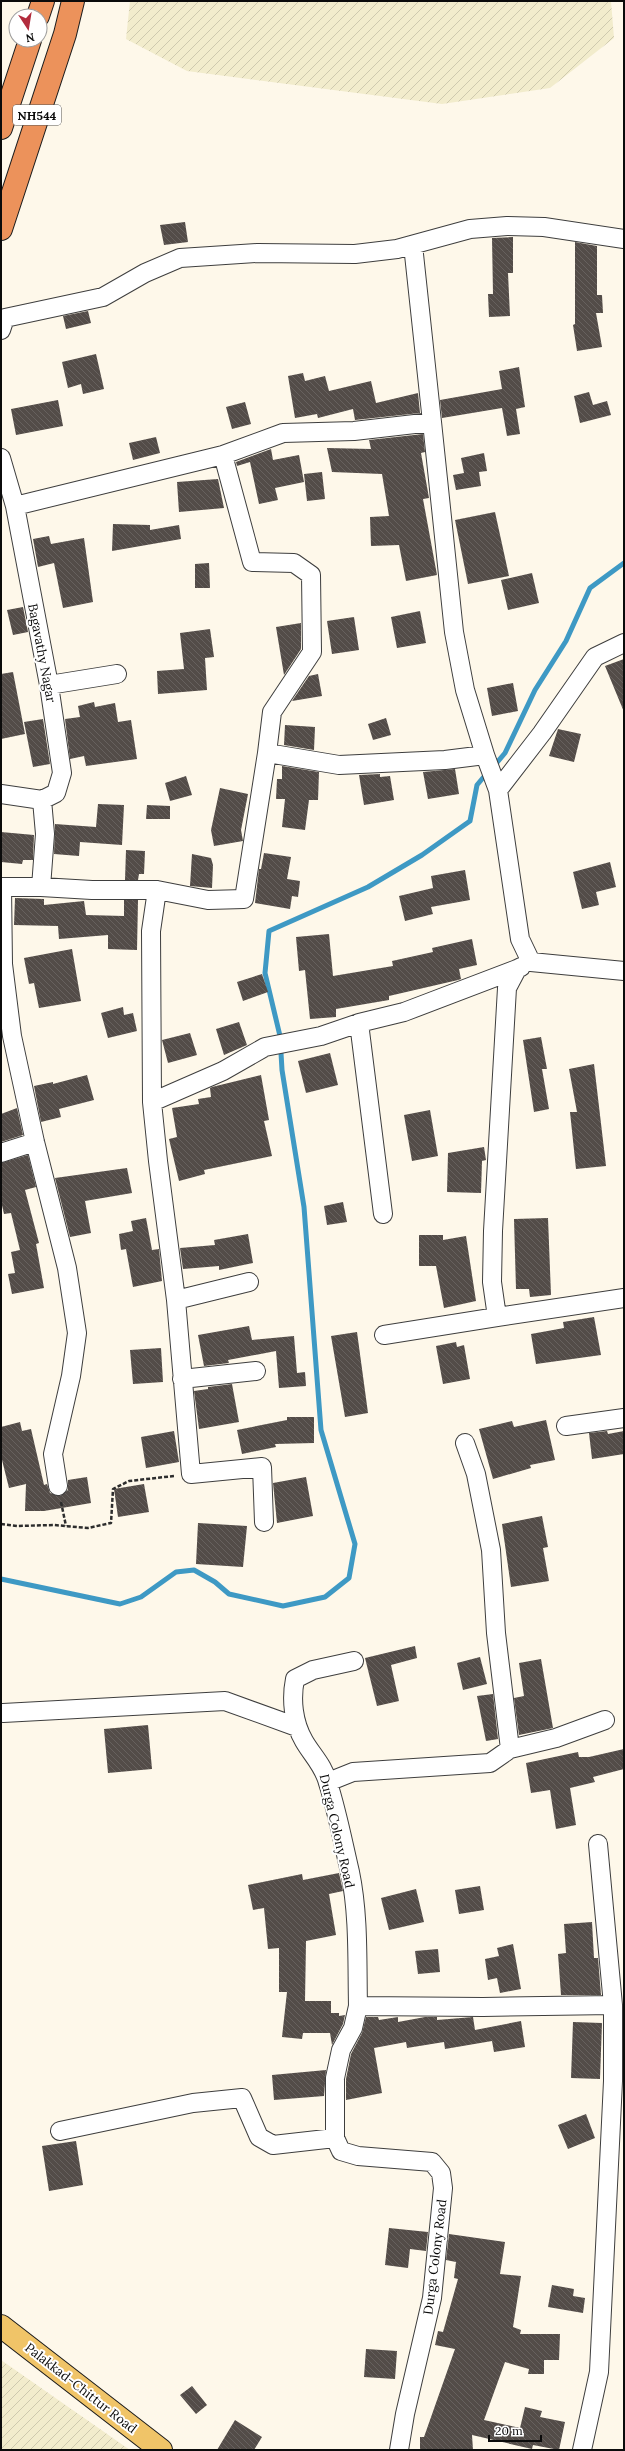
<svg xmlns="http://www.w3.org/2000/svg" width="625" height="2451" font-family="Lora,serif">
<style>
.farmland{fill:url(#farmland-furrows)}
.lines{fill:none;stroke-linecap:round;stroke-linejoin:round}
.stream{stroke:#3e99c4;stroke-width:5}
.building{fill:url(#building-back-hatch)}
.minor-casing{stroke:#3e3e3e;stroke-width:20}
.major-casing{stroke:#1c1c1c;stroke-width:24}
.highway-casing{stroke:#1c1c1c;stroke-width:24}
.path{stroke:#2d2d2d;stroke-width:2.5;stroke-dasharray:4 2;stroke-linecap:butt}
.minor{stroke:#fff;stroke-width:18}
.major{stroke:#f0c468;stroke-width:22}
.highway{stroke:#ec925b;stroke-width:22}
.labels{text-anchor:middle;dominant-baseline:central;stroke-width:4;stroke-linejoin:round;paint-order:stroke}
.shield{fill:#fff;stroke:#545454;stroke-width:1}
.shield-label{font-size:12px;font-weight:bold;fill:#0b0b0b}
.street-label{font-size:13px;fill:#0b0b0b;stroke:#fff}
</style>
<defs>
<pattern id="farmland-furrows" width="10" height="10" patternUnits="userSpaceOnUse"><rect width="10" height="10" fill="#f2eccc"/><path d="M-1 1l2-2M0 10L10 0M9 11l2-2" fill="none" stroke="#cec9ae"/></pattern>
<pattern id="building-back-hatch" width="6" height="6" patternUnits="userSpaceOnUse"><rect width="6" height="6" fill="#534c48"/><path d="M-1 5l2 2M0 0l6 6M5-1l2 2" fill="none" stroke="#67615e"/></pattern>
</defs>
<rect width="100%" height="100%" fill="#fef8ea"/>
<path class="farmland" d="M130,1H611L614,38L550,88L442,104L187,71L126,39Z
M1,2360L130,2450H1Z"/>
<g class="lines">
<path class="stream" d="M494,766L505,753L535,690L566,641L590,588L624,563
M1,1579L120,1604L141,1597L176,1572L194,1570L215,1582L229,1594L283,1606L325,1597L349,1578L355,1544L321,1430L304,1207L282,1070L280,1036L265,973L269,931L368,887L422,855L470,821L477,785L487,773"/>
</g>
<path class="building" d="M185,222L188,242L164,245L160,225Z
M513,237V273H508L510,316L489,317L488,294H493L492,238Z
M575,242L597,246V295H602L603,313H596L602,347L577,351L573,325L575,324Z
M88,311L91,323L66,329L63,316Z
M96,354L104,389L83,394L81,384L68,388L62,362Z
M519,367L525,407L516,409L520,434L507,436L502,408L442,418L440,400L502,389L499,371Z
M303,373L305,381L325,376L329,391L371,381L376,403L418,393L420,413L355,420L353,409L318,418L317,414L295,418L288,376Z
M589,392L593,405L607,401L611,415L580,423L574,396Z
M58,400L63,426L16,435L11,409Z
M245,402L251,424L232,429L226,407Z
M423,434L425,452L421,453L429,498L423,499L437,575L406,581L399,545L371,546L370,517L389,516L382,474L332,472L327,448L371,449L369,440Z
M156,437L160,453L133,460L129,443Z
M271,449L273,460L299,455L304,482L275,488L278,500L259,504L250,462L237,466L236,462Z
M484,453L487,471L479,472L481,486L456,490L453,475L464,473L461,458Z
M322,472L325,499L307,501L304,474Z
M218,479L224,508L179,512L177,482Z
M495,512L509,576L468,584L455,520Z
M113,524L150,525V530L179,525L181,539L112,551Z
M49,536L51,544L84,538L93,602L63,608L54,563L38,567L33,539Z
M209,563L210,588H195V564Z
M532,573L539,603L508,610L501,580Z
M23,607L28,632L13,635L7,610Z
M420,611L426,643L397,648L391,617Z
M354,617L359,650L332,654L327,621Z
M301,623V649L284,675L276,627Z
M210,629L214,657L205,658L207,690L158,694L157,671L184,669L180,633Z
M624,659V712L605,666Z
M13,672L25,734L1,739V674Z
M318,674L322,696L292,701L309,676Z
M513,683L518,711L492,716L487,688Z
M94,702L95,707L115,703L118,722L131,720L137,759L86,766L84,756L70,759L65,719L80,717L78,706Z
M386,718L391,735L373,740L368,724Z
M43,719L50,764L33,767L24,722Z
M285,725L315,727L314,750L284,745Z
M558,729L581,734L574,762L549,756Z
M282,766L319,772L318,800H309L305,830L282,827L285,799H276L277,779H282Z
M455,769L459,794L428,799L423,772Z
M380,774V777L390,776L394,800L364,805L359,775Z
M186,776L192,795L170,801L165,783Z
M220,788L248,794L241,830L243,841L214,846L211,830Z
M98,804L124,805L122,845L80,842L79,856L54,854L55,824L96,827Z
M147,805L170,806V819H146Z
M1,832L34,835L33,860H23L22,864L1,862Z
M126,850L145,851L144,874H139L138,880H125Z
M264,853L291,857L287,879L300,881L298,897L292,896L290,909L255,903L259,869H261Z
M192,854L211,858L213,865L212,888L190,886Z
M610,862L616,887L596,892L599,905L582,909L573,872Z
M465,870L470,900L431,907L433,914L405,921L399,896L433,888L431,876Z
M15,898L44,899V905L84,901L86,915L124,916V900H138L137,950L108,949V935L59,939L58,926L14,925Z
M329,934L333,976L393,966L392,961L433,952L432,948L472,939L477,965L459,969L461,979L458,980L389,996V1000L336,1009V1017L310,1019L305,970L299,971L296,937Z
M72,949L81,1001L39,1008L34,983L29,984L24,958Z
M262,974L268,992L243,1001L237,982Z
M123,1007L124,1015L133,1013L137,1031L108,1038L101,1013Z
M239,1022L247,1045L224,1055L216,1029Z
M190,1033L197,1055L168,1063L162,1040Z
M541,1037L547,1069H542L549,1109L534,1112L523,1040Z
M330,1053L338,1085L306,1093L298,1061Z
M594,1064L606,1166L576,1169L570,1112H577L569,1069Z
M87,1075L94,1100L59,1109L61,1117L41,1122L34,1086L53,1082V1084Z
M261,1075L269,1120L264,1121L272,1156L204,1170L205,1174L179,1181L169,1139L177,1137L172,1108L199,1104L198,1099L211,1097L210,1088L212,1087Z
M17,1108L23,1135L1,1142V1114Z
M430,1110L438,1156L412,1161L404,1115Z
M484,1147L486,1160L482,1161L481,1193L447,1192L448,1153Z
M28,1155L36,1187L25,1190L39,1243L36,1244L44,1288L12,1294L8,1274L15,1273L11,1252L20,1250L11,1213L4,1214L1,1201V1163Z
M127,1168L132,1193L85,1201L91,1233L70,1237L55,1178Z
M343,1202L347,1222L327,1225L324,1206Z
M146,1218L152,1250L159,1249L162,1281L133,1287L126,1249L121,1250L119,1234L133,1231L131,1221Z
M548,1218L551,1295L530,1297L529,1289H516L514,1219Z
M248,1234L253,1263L219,1270V1266L183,1269L180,1248L215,1245L214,1240Z
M419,1235H443V1240L466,1236L476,1301L444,1308L436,1266H419Z
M594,1317L601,1355L536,1364L531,1334L564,1328L563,1322Z
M249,1326L252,1340L294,1336L297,1373L305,1372L306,1386L279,1388L276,1351L228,1360L229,1363L204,1366L198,1335Z
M357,1332L368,1413L345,1417L331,1336Z
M456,1342L457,1347L464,1345L470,1379L443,1384L436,1346Z
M161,1348L163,1382L133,1384L130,1350Z
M232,1384L239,1422L199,1429L194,1391L208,1389V1387Z
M287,1417H314V1443L275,1444L276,1447L242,1454L237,1430L287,1420Z
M546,1420L555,1460L530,1465L531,1468L493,1479L479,1429L512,1421L514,1427Z
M20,1422L22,1431L31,1429L44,1485L47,1484L50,1493L60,1496L68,1490V1480L87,1477L91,1503L44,1511H25L26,1484L9,1488L1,1456V1427Z
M174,1431L179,1462L146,1468L141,1437Z
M607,1431L608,1434L624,1431V1454L592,1459L589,1433Z
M306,1477L313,1516L277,1523L273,1483Z
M144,1484L149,1512L118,1517L114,1489Z
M542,1516L548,1547L543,1548L549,1581L511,1587L502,1524Z
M198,1523L247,1526L243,1567L196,1564Z
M415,1646L417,1658L391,1665L399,1701L377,1706L365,1658Z
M480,1657L487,1684L463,1690L457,1663Z
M541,1659L553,1728L519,1735L514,1698L524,1696L519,1663Z
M493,1694L498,1739L486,1741L477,1696Z
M148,1725L152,1769L108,1773L104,1729Z
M624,1749V1769L593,1777L595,1782L570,1788L576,1825L556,1829L550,1790L531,1793L526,1763L578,1752L579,1757H589Z
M339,1873L343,1891L329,1894L336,1935L306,1941L305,2001H331V2013H339V2016L345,2015L343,2024L332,2045L330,2033H303L302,2039L282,2037L287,1992H279V1948L268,1949L264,1908L253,1910L248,1885L302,1874L303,1880Z
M480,1886L484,1910L459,1914L455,1890Z
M416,1889L424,1922L389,1930L381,1898Z
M592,1922L594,1958H598L601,1995H561L558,1954L566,1953L564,1924Z
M513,1944L521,1989L500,1993L497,1978L488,1980L485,1959L499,1956L497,1948Z
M438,1949L440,1972L418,1974L415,1951Z
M366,2017H378L379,2020L398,2017V2022L425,2017H437V2020L473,2017L475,2030L521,2021L525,2047L494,2052L492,2041L445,2049L444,2042L407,2048L406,2042L374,2048L382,2093L346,2100V2079L351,2054L362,2033Z
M573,2022L602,2023L600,2079L571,2078Z
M326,2070L324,2096L274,2100L272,2075Z
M586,2114L595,2138L568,2149L558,2125Z
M76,2141L83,2185L49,2191L42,2146Z
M389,2228L428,2232L426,2251L410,2249L408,2268L385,2265Z
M449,2234L505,2242L500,2274L521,2276L513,2327L521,2330L520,2334H560L559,2360H544V2374H528L529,2369L505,2362L484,2420L520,2428L525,2407L542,2411L540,2417L565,2422L559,2450L533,2445L532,2449L472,2435L473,2450H420V2437H424L455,2349L435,2345L438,2331L443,2332L458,2279L454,2278L456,2262L446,2260Z
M552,2285L574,2289L573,2296L585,2298L583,2313L548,2307Z
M366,2349L397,2351L395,2379L364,2377Z
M192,2386L207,2405L196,2414L180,2395Z
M235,2420L262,2437L254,2450H217Z"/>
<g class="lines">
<g class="minor-casing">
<path id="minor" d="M1,330L5,318L103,297L145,273L180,258L257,253L355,254L397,249L470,229L507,226L544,227L624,239
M432,422L454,632L465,690L485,755L498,790L520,939L531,962L624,971
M223,455L252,562L294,563L311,575L312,652L272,712L267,753L339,765L445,760L485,755
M1,458L15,506L49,685L62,773L56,793L42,800L1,794
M15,506L223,455L283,433L354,431L432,422L413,245
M49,685L117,674
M498,790L542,733L595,657L624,643
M42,800L45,834L41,887H2L3,964L12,1036L35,1142L67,1268L77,1333L71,1376L53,1454L58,1486
M41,887L92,890H157
M521,967L517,969L507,988L493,1231L492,1282L497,1317L624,1298
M359,1023L383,1214
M152,1102L151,931L157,890L208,900L244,899L267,753
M1,1153L35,1142
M176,1300L249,1282
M384,1335L497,1317
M182,1379L256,1371
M566,1426L624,1418
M465,1443L476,1474L491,1550L496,1633L510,1749
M264,1522L262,1467L191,1474L176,1300L158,1161L152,1102L223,1071L265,1047L321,1036L359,1023L404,1012L517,969
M354,1661L313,1670L295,1679C291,1699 293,1722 304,1741C312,1755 324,1766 328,1783C337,1811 343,1842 350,1872C359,1915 357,1962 358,2006
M3,1713L225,1701L297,1727
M328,1782L353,1772L490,1763L510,1749L556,1738L605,1720
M60,2131L193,2103L242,2098L259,2137L273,2145L335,2138
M399,2450L405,2414L432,2298L443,2188L441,2173L432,2162L358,2156L341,2151L335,2138V2078L341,2050L353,2028L358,2006L483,2007L613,2005
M582,2450L599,2372L613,2081V2005L598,1844"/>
</g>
<g class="major-casing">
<path id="major" d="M1,2326L161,2450"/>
</g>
<g class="highway-casing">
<path id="highway" d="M38,16L43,1
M1,128L30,40
M1,229L65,34L73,1"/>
</g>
<path class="path" d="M61,1502L66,1526
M1,1524L17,1526L54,1525L88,1528L111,1523L113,1489L129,1481L174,1476"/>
<use href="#minor" class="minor"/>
<use href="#major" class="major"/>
<use href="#highway" class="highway"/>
</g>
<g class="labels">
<rect class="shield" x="13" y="105" width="48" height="20" rx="3"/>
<g class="shield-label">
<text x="37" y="115">NH544</text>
</g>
<g class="street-label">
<text transform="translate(42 653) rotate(79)">Bagavathy Nagar</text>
<text transform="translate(337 1831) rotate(77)">Durga Colony Road</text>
<text transform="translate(435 2257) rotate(-83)">Durga Colony Road</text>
<text transform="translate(81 2388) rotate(38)">Palakkad-Chittur Road</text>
</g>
</g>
<rect width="625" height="2451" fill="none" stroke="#0b0b0b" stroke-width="4"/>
<g transform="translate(28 28) rotate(168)"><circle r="19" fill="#ffffff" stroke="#9d9d9d"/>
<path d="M0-3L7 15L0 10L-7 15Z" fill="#b22c3d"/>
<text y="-6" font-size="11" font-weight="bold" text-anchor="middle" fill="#0b0b0b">N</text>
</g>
<path d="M489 2435v6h52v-6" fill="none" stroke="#0b0b0b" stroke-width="2"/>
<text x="495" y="2435" font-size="12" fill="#0b0b0b" stroke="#ffffff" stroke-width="3" paint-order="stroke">20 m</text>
</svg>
